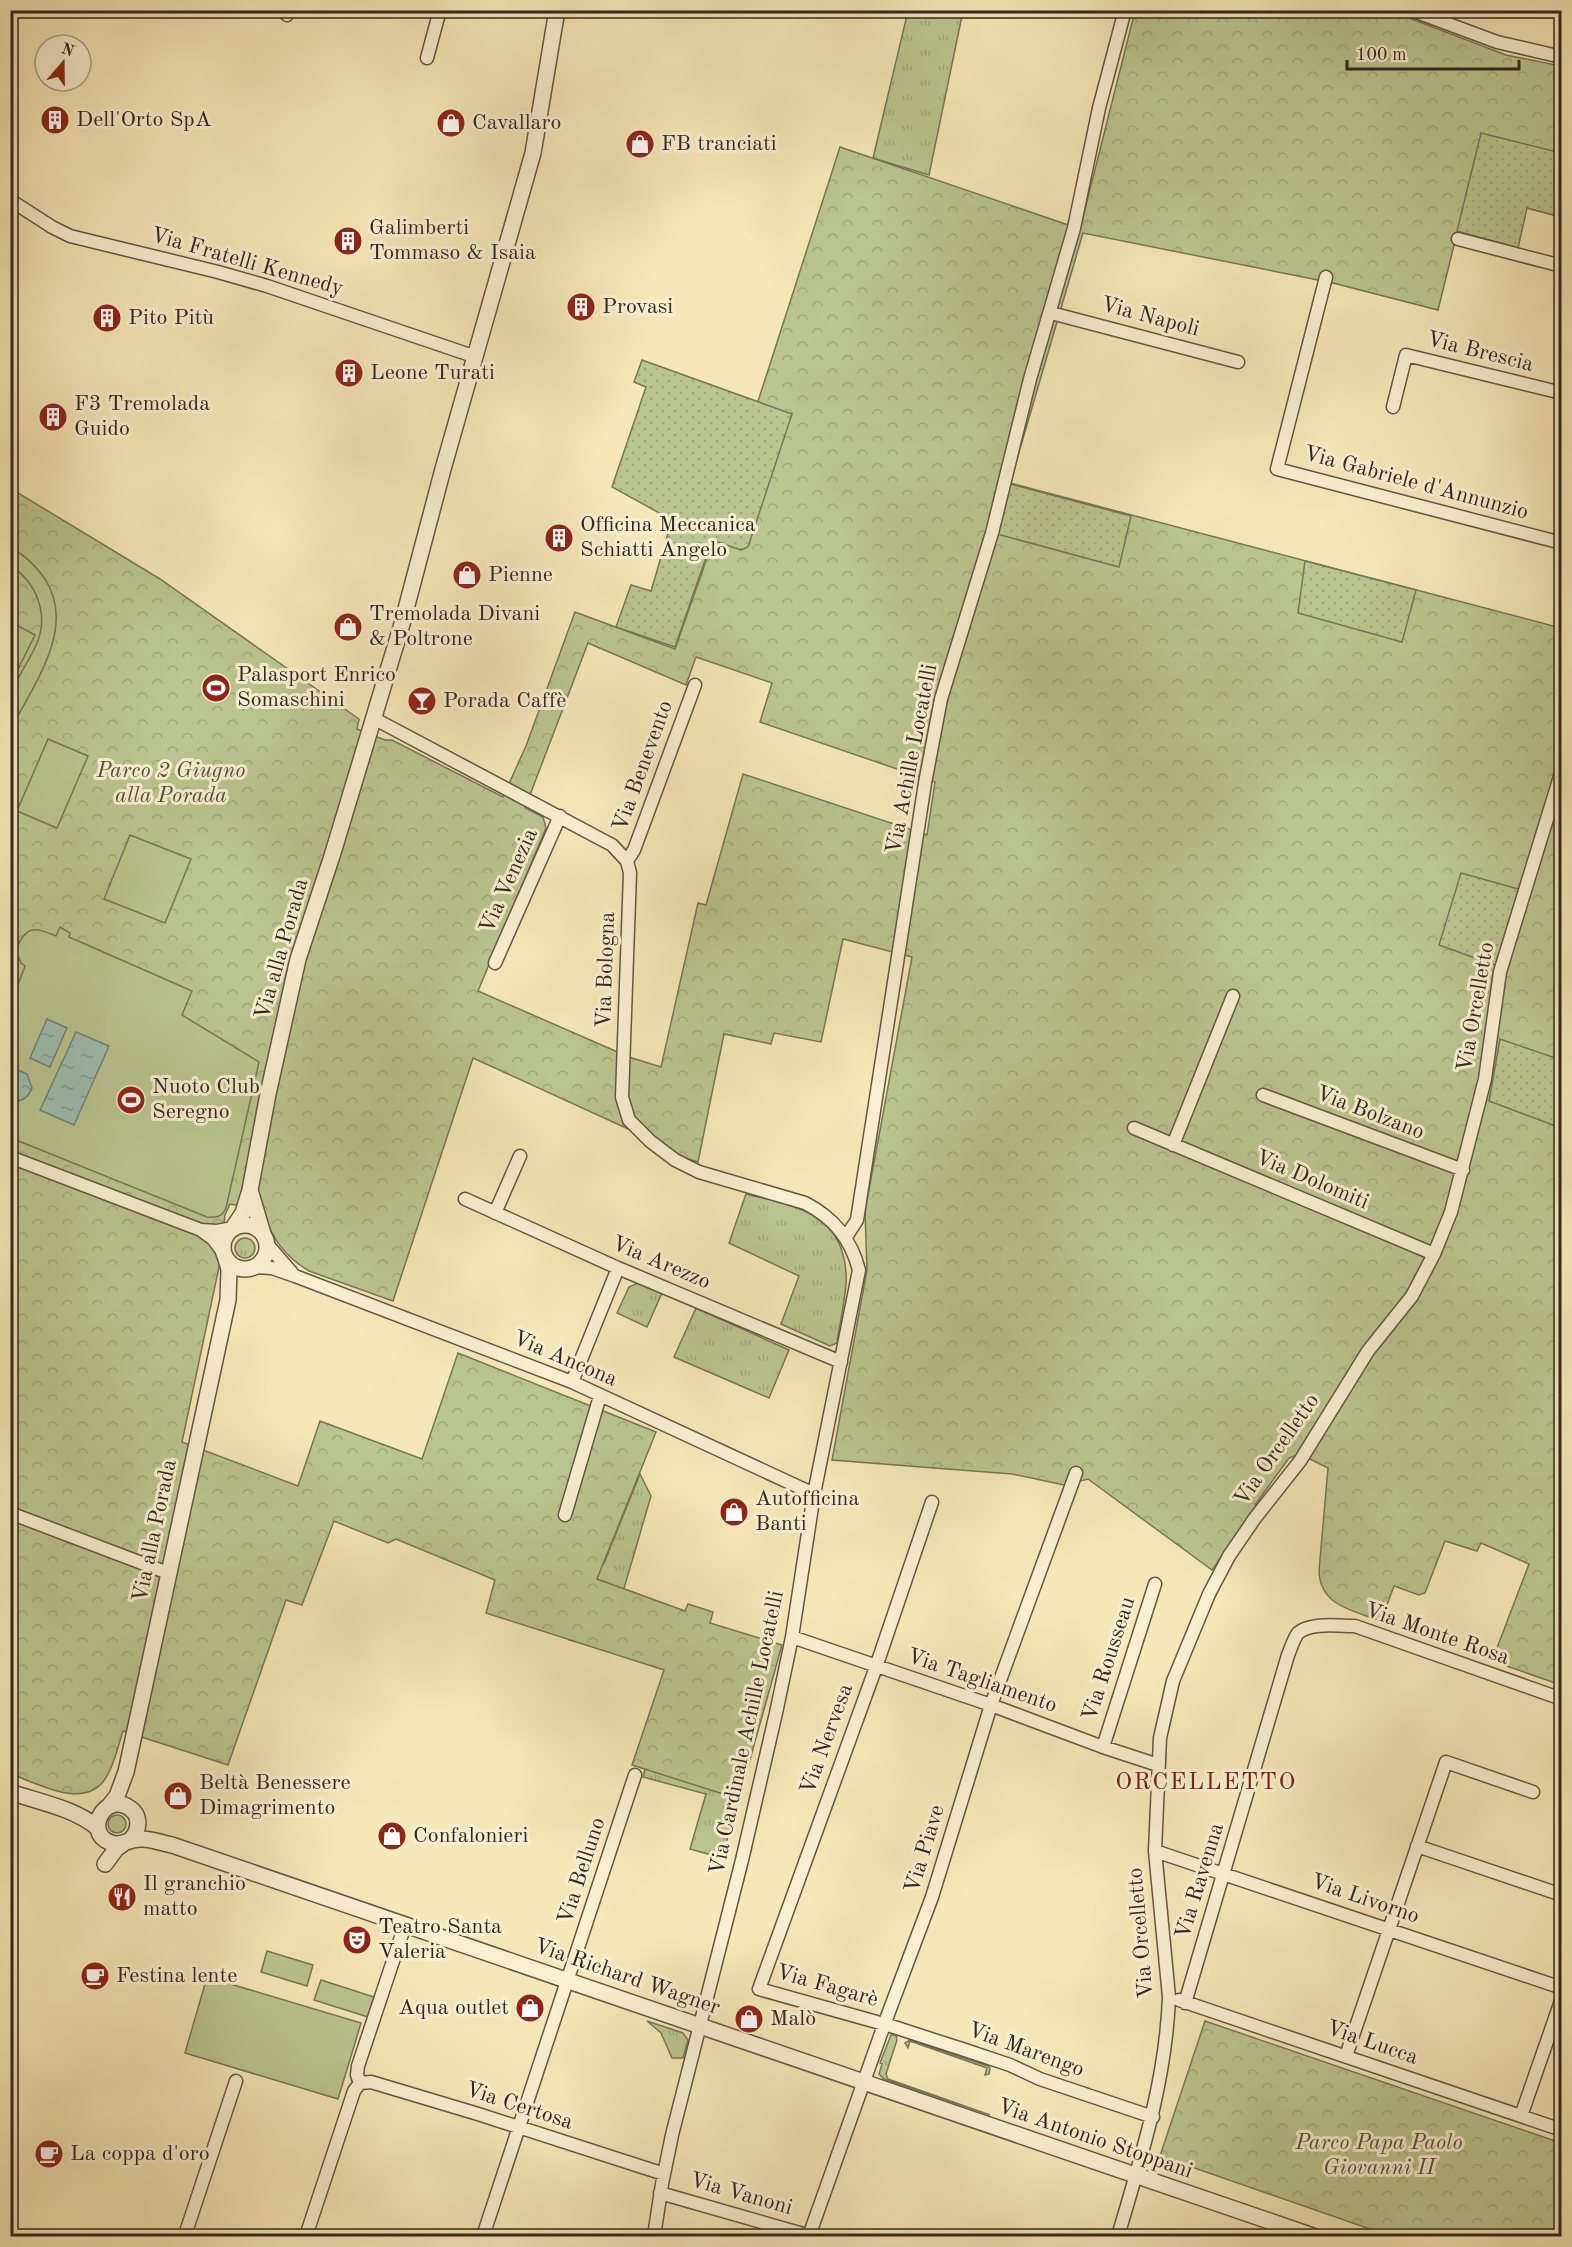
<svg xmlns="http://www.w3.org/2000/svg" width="1572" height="2247" font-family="'Old Standard TT',serif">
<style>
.grass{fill:url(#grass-tufts);stroke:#767658;stroke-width:1.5}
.park{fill:url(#park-crowns);stroke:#767658;stroke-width:1.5;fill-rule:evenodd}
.garden{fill:url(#garden-dots);stroke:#767658;stroke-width:1.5}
.pitch{fill:#bac58f;stroke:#767658;stroke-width:1.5}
.water{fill:url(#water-ripples);stroke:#728277;stroke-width:1.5}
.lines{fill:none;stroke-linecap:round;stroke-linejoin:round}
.minor-casing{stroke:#635646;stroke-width:15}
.tertiary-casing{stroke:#635646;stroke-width:18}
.minor{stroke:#f8efd0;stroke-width:12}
.tertiary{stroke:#f8efd0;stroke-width:15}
.labels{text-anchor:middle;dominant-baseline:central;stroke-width:6;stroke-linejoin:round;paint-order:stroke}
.poi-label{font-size:22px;fill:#322620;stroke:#f8efd0;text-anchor:start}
.street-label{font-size:22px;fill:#322620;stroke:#f8efd0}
.park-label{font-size:22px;font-style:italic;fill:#544e3c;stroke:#f8efd0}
.neighbourhood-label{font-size:24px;letter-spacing:1.5px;fill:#7a1f14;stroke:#f8efd0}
</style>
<defs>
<pattern id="grass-tufts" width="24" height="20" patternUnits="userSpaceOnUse" patternTransform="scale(1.5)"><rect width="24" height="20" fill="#bac58f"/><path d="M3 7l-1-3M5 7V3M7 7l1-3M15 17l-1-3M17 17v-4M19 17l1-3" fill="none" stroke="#a0a97b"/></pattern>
<pattern id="park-crowns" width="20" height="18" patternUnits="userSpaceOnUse" patternTransform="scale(1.5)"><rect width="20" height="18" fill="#bac58f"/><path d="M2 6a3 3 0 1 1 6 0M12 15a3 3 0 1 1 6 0" fill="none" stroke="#a0a97b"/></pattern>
<pattern id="garden-dots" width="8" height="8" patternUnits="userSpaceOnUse" patternTransform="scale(1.5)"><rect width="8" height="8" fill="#bac58f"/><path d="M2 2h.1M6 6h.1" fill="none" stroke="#a0a97b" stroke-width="1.8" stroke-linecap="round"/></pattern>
<pattern id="water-ripples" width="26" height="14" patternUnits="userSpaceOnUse" patternTransform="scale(1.5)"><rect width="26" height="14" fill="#9cbfb1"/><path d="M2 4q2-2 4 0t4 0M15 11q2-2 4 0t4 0" fill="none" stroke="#809b90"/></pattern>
</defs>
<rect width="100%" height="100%" fill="#f5e7b7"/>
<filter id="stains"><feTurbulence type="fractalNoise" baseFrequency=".00333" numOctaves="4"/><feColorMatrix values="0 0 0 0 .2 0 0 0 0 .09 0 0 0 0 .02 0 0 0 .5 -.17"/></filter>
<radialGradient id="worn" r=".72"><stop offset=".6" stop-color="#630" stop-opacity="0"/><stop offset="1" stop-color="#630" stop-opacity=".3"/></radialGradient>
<path class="grass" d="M908,11H963L929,175L873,158Z
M746,1194C795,1206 842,1212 846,1273C848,1290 839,1325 837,1343L830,1346L781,1324L799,1276L729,1243Z
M235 1248a10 10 0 1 1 20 0a10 10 0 1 1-20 0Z
M638,1283L662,1293L647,1327L617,1313L629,1287Z
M696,1308L789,1350L769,1398L674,1357Z
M640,1474L651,1496L606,1650L569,1640L591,1559L604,1563Z
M764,1706L722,1858L690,1849L706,1794L643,1777L645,1769Z
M108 1824a9 9 0 1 1 18 0a9 9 0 1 1-18 0Z
M647,2021L683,2033L688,2040L683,2058H672L661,2033Z
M891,2035H896L897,2040L886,2074L888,2079L990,2115L884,2079L879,2074L882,2064L880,2063Z
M910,2040L988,2066L990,2068L989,2074L985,2075L987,2068L910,2041L908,2048L905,2043Z"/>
<path class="park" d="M1135,11H1391L1506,55L1561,66V217L1489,198L1477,238L1457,233L1438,310L1333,283L1083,233L1010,483L1561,628V1685L1492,1661L1529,1564L1481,1543L1477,1551L1445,1541L1425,1593L1419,1595L1394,1586L1381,1621C1354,1611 1320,1606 1319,1571L1328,1468L1300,1454L1289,1458L1255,1505L1257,1507L1212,1570L1088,1479L1064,1485L1012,1474L832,1460L867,1270L865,1211L912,957L843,939L821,1042L774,1033L771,1044L724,1034L698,1162L685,1158L637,1133L473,1058L393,1301L309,1271C284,1256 272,1238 262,1210L230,1204L225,1215L219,1267L182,1442L298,1486L320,1421L422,1459L458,1353L656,1432L597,1579L685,1611L688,1604L713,1612L710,1623L782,1645L739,1799L632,1765L664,1670L486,1613L495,1580L396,1539L388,1543L334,1521L302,1605L286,1600L228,1765L123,1731C118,1746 115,1762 107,1776C87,1812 39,1784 11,1774L10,488L160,579L359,719L357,729L385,740H392L503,797L526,746L575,612L675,649L713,541L840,147L1080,229ZM588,643L686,685L696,657L772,683L760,722L935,782L927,835L743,774L706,905L698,903L661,1067L629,1057L478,991L546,828L543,817L525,808Z
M1205,2021L1561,2143V2236H1390L1160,2156Z"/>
<path class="garden" d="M1481,133L1561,153V217L1527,208L1518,248L1457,231Z
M642,360L792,414L748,547L741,550L712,540L675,647L616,627L631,585L651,591L672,520L612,487L646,387L634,382Z
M1010,484L1131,516L1119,567L997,534Z
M1305,561L1416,590L1402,642L1298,613Z
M1461,873L1522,890L1500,967L1439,945Z
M1500,1039L1561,1060V1128L1489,1101Z"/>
<path class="pitch" d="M11,548C25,555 36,566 45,579C77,628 33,685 11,729C10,718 8,703 12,692C18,675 30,660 37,643C49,614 36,582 11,566Z
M11,622L35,635L11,683Z
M48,739L88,756L57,828L17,811Z
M130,835L191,859L165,923L104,899Z
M60,927L70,933L69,937L192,991L182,1015L259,1062L226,1208C222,1217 216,1218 207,1217L11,1138V1003L25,966L21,963L16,950C26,925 34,927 56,936Z
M267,1951L313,1965L307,1986L261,1972Z
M207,1977L361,2023L338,2099L185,2053Z
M321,1980L374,1997L368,2017L314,2000Z"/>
<path class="water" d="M47,1019L67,1028L50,1067L30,1058Z
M76,1032L109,1046L74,1125L40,1110Z
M18,1070L27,1074L32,1088C28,1098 21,1103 11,1100V1071Z"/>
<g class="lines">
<g class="minor-casing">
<path id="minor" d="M1411,10L1497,42L1562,57
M287,15L288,10
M427,58L440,10
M10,200L52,227L70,236L218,272L267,286L476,357
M1458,239L1562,266
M1326,277L1277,469L1562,543
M1051,313L1238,362
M1393,407L1406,355L1562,393
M373,718L612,845L627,861L630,873L622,1097L629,1120L650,1141L675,1160L699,1172L805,1203C834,1218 851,1239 859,1270L814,1494L792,1637L776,1713L742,1860L672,2135L662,2184L654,2236
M627,861L634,850L695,685
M495,963L560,816
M1263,1095L1463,1170
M1134,1128L1434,1254
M1173,1145L1233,996
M10,1157L201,1230L217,1231L233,1228
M465,1199L618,1268L841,1362
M495,1213L520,1156
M202,1231L213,1239L223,1252
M846,1237L857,1220L925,783L941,699L992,533L1030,379L1074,228L1099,108L1125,10
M267,1244L292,1273
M254,1267L272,1268L295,1276L572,1382L814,1494
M572,1382L618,1268
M932,1502L876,1667L759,1989L891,2026L965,2050L1010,2065L1040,2079L1153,2117
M10,1513L168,1573
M565,1515L600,1396
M792,1637L991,1705L1103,1747L1158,1765
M1103,1747L1155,1584
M1417,1846L1562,1895
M1155,1851L1562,1988
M1179,2000L1562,2130
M1185,2003L1288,1655C1291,1648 1294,1638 1298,1633C1311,1622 1339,1626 1355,1626L1562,1699
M1346,2056L1446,1762L1533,1792
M360,2083L371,2082L478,2114L664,2174
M360,2083L357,2075L358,2066L405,1925
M1521,2116L1562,1998
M660,2193L810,2236
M187,2236V2229L236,2081
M306,2236L354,2091L360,2083
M483,2236L635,1775
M809,2236L884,2025L932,1897L991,1705L1076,1473
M1118,2236C1141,2158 1166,2080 1169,1997L1155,1851L1160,1738L1173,1681L1209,1594L1229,1556L1255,1518L1300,1461L1368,1351L1412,1296L1434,1254L1451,1212L1485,1079L1500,972L1562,770"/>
</g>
<g class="tertiary-casing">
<path id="tertiary" d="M250,1190L263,1234
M223 1247a22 22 0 1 1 44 0a22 22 0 1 1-44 0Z
M233,1228L243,1213L250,1190L268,1094L298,959L332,856L402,624L443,469L533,153L557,10
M10,1792C39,1802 74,1808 98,1828
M109,1806L117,1796L126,1772L228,1300L229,1269L226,1259
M129,1841C140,1832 142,1815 128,1807C105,1793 84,1831 109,1842C120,1848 128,1839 140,1839C150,1838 161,1843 172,1845L1313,2236
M105,1864L116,1849L123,1844"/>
</g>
<use href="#minor" class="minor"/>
<use href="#tertiary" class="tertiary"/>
</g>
<defs>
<g id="building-disc" transform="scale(1.5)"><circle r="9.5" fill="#8f2418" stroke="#f8efd0"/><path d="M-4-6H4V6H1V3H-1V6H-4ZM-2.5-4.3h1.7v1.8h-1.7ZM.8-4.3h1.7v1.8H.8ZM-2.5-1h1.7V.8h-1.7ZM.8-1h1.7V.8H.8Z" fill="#fff"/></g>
<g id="shop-disc" transform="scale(1.5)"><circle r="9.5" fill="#8f2418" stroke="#f8efd0"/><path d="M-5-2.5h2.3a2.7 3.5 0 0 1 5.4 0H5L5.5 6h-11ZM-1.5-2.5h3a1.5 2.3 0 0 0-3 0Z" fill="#fff"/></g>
<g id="stadium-disc" transform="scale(1.5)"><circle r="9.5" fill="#8f2418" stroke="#f8efd0"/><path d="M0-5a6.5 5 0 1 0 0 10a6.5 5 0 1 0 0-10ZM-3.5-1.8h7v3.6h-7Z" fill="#fff"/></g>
<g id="bar-disc" transform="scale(1.5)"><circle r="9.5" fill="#8f2418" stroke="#f8efd0"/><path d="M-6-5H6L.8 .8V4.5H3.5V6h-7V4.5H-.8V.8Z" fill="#fff"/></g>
<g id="restaurant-disc" transform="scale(1.5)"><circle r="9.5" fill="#8f2418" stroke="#f8efd0"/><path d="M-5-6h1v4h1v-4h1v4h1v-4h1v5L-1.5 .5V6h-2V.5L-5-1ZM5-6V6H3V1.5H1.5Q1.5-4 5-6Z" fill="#fff"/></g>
<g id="theatre-disc" transform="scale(1.5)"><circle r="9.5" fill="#8f2418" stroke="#f8efd0"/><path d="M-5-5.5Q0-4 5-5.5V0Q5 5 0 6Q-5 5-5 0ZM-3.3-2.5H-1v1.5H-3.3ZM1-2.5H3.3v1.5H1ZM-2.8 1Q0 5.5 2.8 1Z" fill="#fff"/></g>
<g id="cafe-disc" transform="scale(1.5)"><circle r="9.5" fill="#8f2418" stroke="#f8efd0"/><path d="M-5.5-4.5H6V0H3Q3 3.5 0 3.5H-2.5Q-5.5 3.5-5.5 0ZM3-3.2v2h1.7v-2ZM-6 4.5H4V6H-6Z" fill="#fff"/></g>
</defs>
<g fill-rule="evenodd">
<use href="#building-disc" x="55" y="120"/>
<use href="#shop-disc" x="451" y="123"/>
<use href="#shop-disc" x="640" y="144"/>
<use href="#building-disc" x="348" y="241"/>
<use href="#building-disc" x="581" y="307"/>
<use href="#building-disc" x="107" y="318"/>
<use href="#building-disc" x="349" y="373"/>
<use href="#building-disc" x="53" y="417"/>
<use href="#building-disc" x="559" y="538"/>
<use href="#shop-disc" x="467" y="575"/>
<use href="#shop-disc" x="348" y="627"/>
<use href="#stadium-disc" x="216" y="688"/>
<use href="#bar-disc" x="422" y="701"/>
<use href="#stadium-disc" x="131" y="1100"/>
<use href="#shop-disc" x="734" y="1512"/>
<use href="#shop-disc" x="178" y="1796"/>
<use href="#shop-disc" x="392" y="1836"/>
<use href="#restaurant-disc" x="122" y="1897"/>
<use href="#theatre-disc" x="357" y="1940"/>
<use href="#cafe-disc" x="95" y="1976"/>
<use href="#shop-disc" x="530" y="2008"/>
<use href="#shop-disc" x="749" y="2019"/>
<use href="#cafe-disc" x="49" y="2154"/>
</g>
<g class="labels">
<g class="poi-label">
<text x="76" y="120">Dell'Orto SpA</text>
<text x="472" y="123">Cavallaro</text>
<text x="661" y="144">FB tranciati</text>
<text x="369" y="228">Galimberti<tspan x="369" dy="25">Tommaso &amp; Isaia</tspan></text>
<text x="602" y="307">Provasi</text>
<text x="128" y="318">Pito Pitù</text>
<text x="370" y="373">Leone Turati</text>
<text x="74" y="404">F3 Tremolada<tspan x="74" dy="25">Guido</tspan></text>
<text x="580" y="525">Officina Meccanica<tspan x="580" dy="25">Schiatti Angelo</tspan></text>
<text x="488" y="575">Pienne</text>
<text x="369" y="614">Tremolada Divani<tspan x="369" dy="25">&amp; Poltrone</tspan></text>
<text x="237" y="675">Palasport Enrico<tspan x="237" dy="25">Somaschini</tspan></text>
<text x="443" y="701">Porada Caffè</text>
<text x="152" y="1087">Nuoto Club<tspan x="152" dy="25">Seregno</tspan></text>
<text x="755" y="1499">Autofficina<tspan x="755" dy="25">Banti</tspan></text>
<text x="199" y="1783">Beltà Benessere<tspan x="199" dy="25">Dimagrimento</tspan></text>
<text x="413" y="1836">Confalonieri</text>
<text x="143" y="1884">Il granchio<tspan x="143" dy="25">matto</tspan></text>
<text x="378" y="1927">Teatro Santa<tspan x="378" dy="25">Valeria</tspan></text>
<text x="116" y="1976">Festina lente</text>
<text x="509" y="2008" text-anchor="end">Aqua outlet</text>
<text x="770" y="2019">Malò</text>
<text x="70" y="2154">La coppa d'oro</text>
</g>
<g class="street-label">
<text transform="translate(247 262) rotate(16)">Via Fratelli Kennedy</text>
<text transform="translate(1150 317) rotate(15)">Via Napoli</text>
<text transform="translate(1480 352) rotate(14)">Via Brescia</text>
<text transform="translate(1416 483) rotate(15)">Via Gabriele d'Annunzio</text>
<text transform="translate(912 759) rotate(-79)">Via Achille Locatelli</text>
<text transform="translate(643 766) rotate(-70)">Via Benevento</text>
<text transform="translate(509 881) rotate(-66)">Via Venezia</text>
<text transform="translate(282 949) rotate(-74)">Via alla Porada</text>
<text transform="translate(606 970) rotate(-88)">Via Bologna</text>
<text transform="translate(1476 1007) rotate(-80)">Via Orcelletto</text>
<text transform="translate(1370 1113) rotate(21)">Via Bolzano</text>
<text transform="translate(1312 1180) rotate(23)">Via Dolomiti</text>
<text transform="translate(661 1263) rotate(23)">Via Arezzo</text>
<text transform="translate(565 1359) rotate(23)">Via Ancona</text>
<text transform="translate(1277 1450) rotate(-55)">Via Orcelletto</text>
<text transform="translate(155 1531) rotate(-78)">Via alla Porada</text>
<text transform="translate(1437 1634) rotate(19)">Via Monte Rosa</text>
<text transform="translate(1109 1659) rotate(-72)">Via Rousseau</text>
<text transform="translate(982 1681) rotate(19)">Via Tagliamento</text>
<text transform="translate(747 1733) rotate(-78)">Via Cardinale Achille Locatelli</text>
<text transform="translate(827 1739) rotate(-70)">Via Nervesa</text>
<text transform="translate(925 1849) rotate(-73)">Via Piave</text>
<text transform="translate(582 1871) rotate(-72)">Via Belluno</text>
<text transform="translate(1200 1881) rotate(-73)">Via Ravenna</text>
<text transform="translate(1365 1899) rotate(19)">Via Livorno</text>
<text transform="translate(1141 1933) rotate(-95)">Via Orcelletto</text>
<text transform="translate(627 1977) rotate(19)">Via Richard Wagner</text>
<text transform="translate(827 1986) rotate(16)">Via Fagarè</text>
<text transform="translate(1372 2043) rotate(19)">Via Lucca</text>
<text transform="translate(1026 2050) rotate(20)">Via Marengo</text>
<text transform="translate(519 2106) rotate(18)">Via Certosa</text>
<text transform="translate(1095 2139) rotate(19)">Via Antonio Stoppani</text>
<text transform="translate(741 2194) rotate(16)">Via Vanoni</text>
</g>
<g class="park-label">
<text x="171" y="771">Parco 2 Giugno<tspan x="171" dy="25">alla Porada</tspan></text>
<text x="1379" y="2143">Parco Papa Paolo<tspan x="1379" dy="25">Giovanni II</tspan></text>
</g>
<g class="neighbourhood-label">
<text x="1206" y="1783">ORCELLETTO</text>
</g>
</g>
<rect width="1572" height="2247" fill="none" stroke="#f5e7b7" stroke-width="36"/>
<rect x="12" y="12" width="1548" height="2223" fill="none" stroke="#322620" stroke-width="3"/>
<rect x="18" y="18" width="1536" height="2211" fill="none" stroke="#322620" stroke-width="1.5"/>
<g transform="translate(63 63) rotate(20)"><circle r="28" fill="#f8efd0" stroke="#a99f8a" stroke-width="1.5"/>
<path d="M0-4.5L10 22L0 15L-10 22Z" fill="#8f2418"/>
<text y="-9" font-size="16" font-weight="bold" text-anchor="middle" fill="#322620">N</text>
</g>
<path d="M1347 60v9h172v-9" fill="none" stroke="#322620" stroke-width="3"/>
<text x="1356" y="60" font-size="18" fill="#322620" stroke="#f8efd0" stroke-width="4.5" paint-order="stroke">100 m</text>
<rect width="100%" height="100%" filter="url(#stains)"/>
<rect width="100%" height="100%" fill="url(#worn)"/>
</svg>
